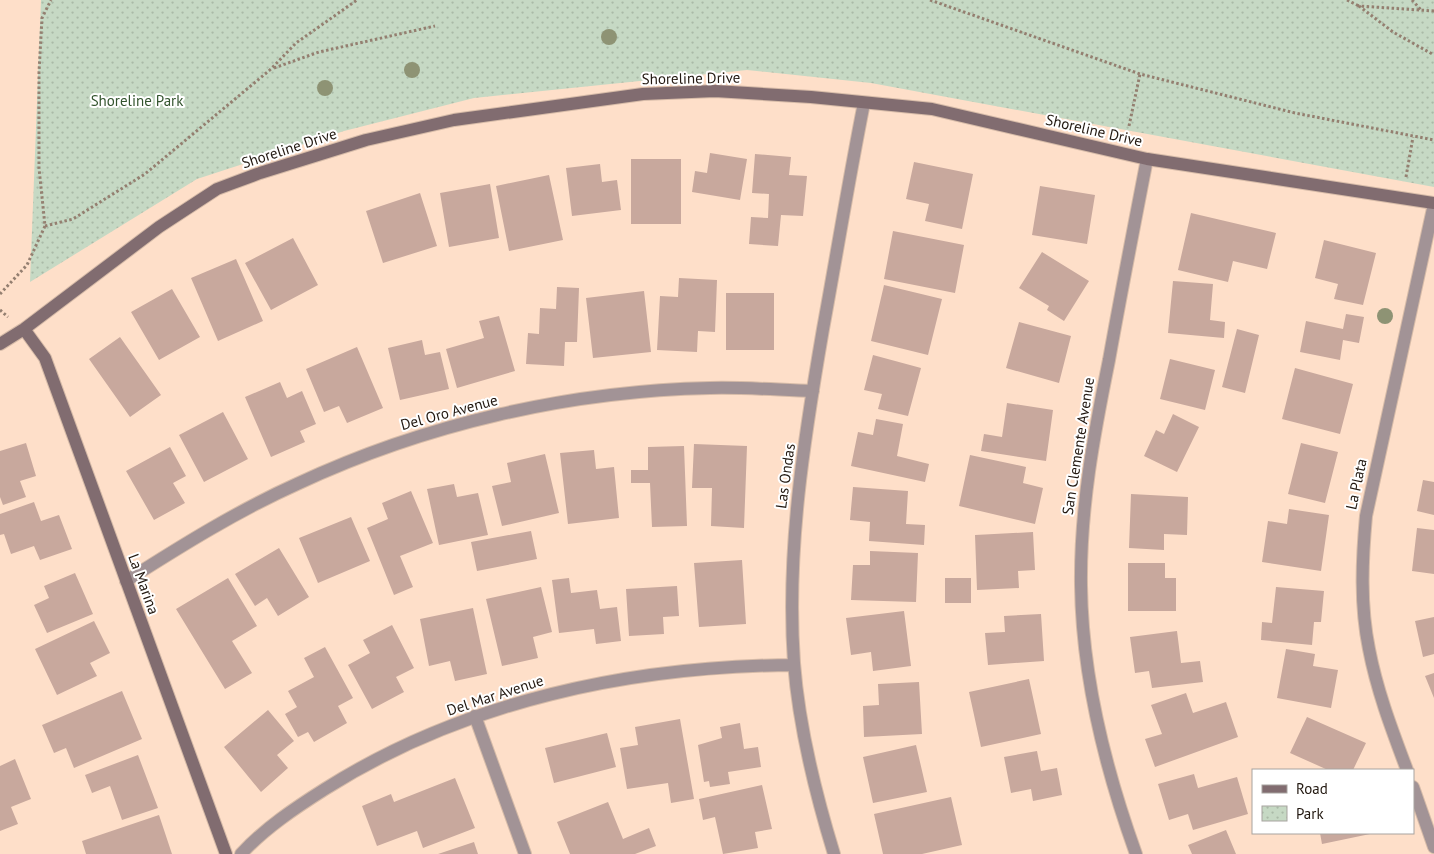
<svg xmlns="http://www.w3.org/2000/svg" width="1434" height="854" font-family="'PT Sans',sans-serif">
<style>
.park{fill:url(#park-dots)}
.building{fill:#c8a89d}
.lines{fill:none;stroke-linecap:round;stroke-linejoin:round}
.street-casing{stroke:#d6bba8;stroke-width:14}
.secondary-casing{stroke:#d6bba8;stroke-width:14}
.path{stroke:#947f70;stroke-width:3;stroke-dasharray:2.5 2.5;stroke-linecap:butt}
.street{stroke:#a29396;stroke-width:12}
.secondary{stroke:#816c70;stroke-width:12}
.tree{fill:#8e9374}
.labels{text-anchor:middle;dominant-baseline:central;stroke-width:4;stroke-linejoin:round;paint-order:stroke}
.street-label{font-size:15px;fill:#221810;stroke:#fff}
.park-label{font-size:15px;fill:#33542e;stroke:#fff}
</style>
<defs>
<pattern id="park-dots" width="8" height="8" patternUnits="userSpaceOnUse" patternTransform="scale(1.25)"><rect width="8" height="8" fill="#c6d9c4"/><path d="M2 2h.1M6 6h.1" fill="none" stroke="#aabaa7" stroke-width="1.8" stroke-linecap="round"/></pattern>
</defs>
<rect width="100%" height="100%" fill="#fedfc9"/>
<path class="park" d="M41,0H1434V187L871,83L747,70L474,98L344,131L197,179L30,282Z"/>
<path class="building" d="M710,153L747,159L740,200L692,192L695,171L707,173Z
M755,154L791,157L789,175L807,176L803,216L781,215L778,246L749,244L751,217L768,218L769,194L752,193Z
M631,159H681V224H631Z
M914,162L973,174L962,229L925,221L929,204L906,199Z
M600,164L602,182L617,180L621,210L572,216L566,168Z
M549,175L563,240L509,251L496,186Z
M490,184L499,238L449,247L440,193Z
M1040,186L1095,195L1087,244L1032,235Z
M420,193L437,246L383,263L366,211Z
M1191,213L1276,233L1267,269L1233,261L1228,282L1178,270Z
M893,231L964,245L955,293L884,279Z
M293,238L318,285L271,310L245,263Z
M1324,240L1376,253L1363,305L1334,299L1338,284L1315,278Z
M1042,252L1089,281L1064,321L1047,310L1049,306L1019,288Z
M236,259L263,321L218,341L191,278Z
M679,278L717,280L715,332L698,331L697,352L657,350L660,296L678,297Z
M1173,281L1213,284L1210,320L1225,322L1224,338L1168,333Z
M884,285L942,299L928,355L871,341Z
M557,287L579,288L577,342H565L564,366L526,364L528,333L539,334L540,308L556,309Z
M172,289L200,337L159,360L131,312Z
M644,291L651,352L593,358L586,298Z
M726,293H774V350H726Z
M1346,314L1364,317L1359,343L1343,340L1340,360L1300,352L1306,321L1343,329Z
M499,316L515,371L457,388L446,349L484,338L479,321Z
M1019,322L1071,336L1059,383L1006,368Z
M1237,329L1259,335L1245,393L1222,387Z
M120,337L161,395L130,417L89,359Z
M422,340L425,355L440,352L449,389L400,400L388,348Z
M357,347L383,408L347,423L339,406L324,412L306,369Z
M873,355L921,368L908,416L878,409L882,394L864,390Z
M1170,359L1215,370L1205,410L1160,399Z
M1295,368L1353,384L1340,434L1282,419Z
M280,382L287,398L302,391L316,424L300,431L305,442L271,457L245,397Z
M1007,403L1053,410L1046,461L981,451L984,434L1002,437Z
M223,412L248,459L204,482L179,435Z
M1173,414L1199,427L1177,472L1144,456L1156,430L1164,434Z
M876,419L903,424L897,456L929,464L925,482L851,466L858,432L873,435Z
M26,443L36,476L20,481L26,497L3,505L0,497V451Z
M1301,443L1338,452L1325,503L1288,494Z
M694,444L747,446L744,528L711,526L712,488H692Z
M684,446L687,526L652,527L650,483H631V470H648V447Z
M170,447L186,476L173,483L185,503L154,520L126,471Z
M594,450L596,469L614,467L619,518L568,524L560,453Z
M545,454L559,513L502,526L492,486L511,482L507,463Z
M970,455L1026,467L1023,483L1043,488L1035,524L959,506Z
M1423,480L1434,482V515L1417,511Z
M454,484L457,497L478,493L488,535L439,545L427,489Z
M853,487L908,491L906,524L925,525L924,545L869,541L870,522L850,520Z
M411,491L433,543L400,556L413,587L394,595L367,528L388,519L382,503Z
M1131,494L1188,497L1187,535L1164,534V550L1129,548Z
M34,502L41,521L59,515L72,549L40,560L34,546L11,554L4,534L0,535V514Z
M1289,509L1329,515L1321,571L1262,562L1268,521L1287,524Z
M351,517L370,561L318,583L299,538Z
M1417,528L1434,530V574L1412,571Z
M531,531L537,559L477,571L471,542Z
M1033,532L1035,570L1018,571L1019,588L977,590L975,535Z
M279,548L309,597L278,616L267,598L255,606L235,574Z
M870,551L918,553L916,602L851,600L853,565H870Z
M742,560L746,624L699,627L694,563Z
M1128,563H1165V578H1176V611H1128Z
M75,573L93,614L47,633L34,605L49,598L44,586Z
M228,578L257,626L232,641L252,673L225,689L176,609Z
M569,578L571,593L597,590L600,609L617,607L621,641L596,644L594,629L559,633L552,580Z
M945,578H971V603H945Z
M677,586L679,616L663,617L664,634L629,636L626,589Z
M541,587L552,632L533,637L538,658L502,666L486,599Z
M1276,587L1324,591L1321,622H1314L1312,645L1261,640L1262,622L1272,623Z
M473,608L487,674L455,681L450,661L429,666L420,619Z
M904,611L911,666L873,671L871,652L851,655L846,618Z
M1041,614L1044,661L988,665L985,633L1005,632L1004,616Z
M1434,617V654L1423,657L1415,621Z
M94,621L110,653L90,663L97,676L57,695L35,649Z
M392,625L414,668L396,677L404,692L372,709L348,665L370,653L363,640Z
M1177,631L1181,663L1200,661L1203,682L1152,688L1149,671L1135,673L1130,637Z
M325,647L353,698L338,706L347,723L314,742L308,732L298,737L285,714L297,707L288,691L314,677L304,658Z
M1286,649L1315,654L1313,666L1338,670L1331,708L1277,698Z
M1434,673V698L1425,676Z
M1029,679L1041,734L981,747L969,692Z
M919,682L922,734L864,737L863,706L879,705L878,684Z
M122,691L142,739L74,768L66,748L54,753L42,725Z
M1186,693L1193,713L1226,702L1238,737L1155,767L1145,739L1162,734L1151,705Z
M268,710L294,741L277,755L288,768L261,792L224,747Z
M1307,717L1366,743L1353,770H1328L1290,753Z
M680,719L694,799L671,803L668,783L627,789L620,748L638,745L635,727Z
M740,723L744,749L758,747L761,767L728,772L730,784L710,787L709,781L704,782L698,745L722,738L720,727Z
M607,733L616,767L554,783L545,748Z
M916,745L927,792L873,803L863,757Z
M1037,751L1041,771L1057,768L1062,795L1033,801L1031,789L1011,793L1004,757Z
M138,755L158,808L122,820L110,786L92,793L85,775Z
M15,759L31,799L11,807L18,824L0,831V766Z
M1194,774L1198,788L1237,777L1248,814L1193,830L1188,814L1169,820L1158,784Z
M455,778L475,828L423,848L417,831L377,846L362,806L391,794L394,802Z
M762,785L772,829L755,832L758,848L723,854L715,817L703,820L699,799Z
M951,797L962,845L922,854H883L874,814Z
M608,802L623,839L649,828L656,846L635,854H570L557,822Z
M159,815L172,854H86L82,841Z
M1226,830L1236,854H1192L1188,845Z
M1320,833H1369L1370,834L1322,844Z
M474,842L478,854H438Z"/>
<g class="lines">
<g class="street-casing">
<path id="street" d="M126,581C181,546 237,511 297,484C425,424 569,391 710,388C744,387 779,390 813,391
M475,716L525,854
M1407,770C1392,730 1377,691 1369,649C1360,605 1362,560 1366,516L1434,204
M1413,787L1434,847
M241,854C265,828 295,808 325,789C464,701 631,666 794,665
M834,854C815,792 799,728 794,663C786,551 804,439 823,329C837,253 849,178 864,103
M1136,854C1105,768 1082,677 1081,585C1080,508 1094,434 1109,360C1121,293 1134,226 1147,159"/>
</g>
<g class="secondary-casing">
<path id="secondary" d="M24,329L45,358L49,369L226,854
M0,344L24,329L159,227L217,189L260,173L366,140L454,120L643,94L715,91L811,97L932,109L1147,159L1434,203"/>
</g>
<path class="path" d="M930,0L1140,74L1295,113L1434,140
M1347,0L1359,6
M1412,0L1422,11
M1434,11L1359,6L1393,32L1434,55
M274,68L319,52L435,26
M1129,126L1140,74
M1406,177L1413,137
M45,226L73,219L145,174L271,69L296,43L357,0
M0,294L27,265L45,226L39,168V72L42,18L51,0
M0,310L8,317"/>
<use href="#street" class="street"/>
<use href="#secondary" class="secondary"/>
</g>
<g class="tree">
<circle cx="609" cy="37" r="8"/>
<circle cx="412" cy="70" r="8"/>
<circle cx="325" cy="88" r="8"/>
<circle cx="1385" cy="316" r="8"/>
</g>
<g class="labels">
<g class="street-label">
<text transform="translate(691 78) rotate(-1)">Shoreline Drive</text>
<text transform="translate(1094 130) rotate(13)">Shoreline Drive</text>
<text transform="translate(289 148) rotate(-18)">Shoreline Drive</text>
<text transform="translate(449 412) rotate(-15)">Del Oro Avenue</text>
<text transform="translate(1078 446) rotate(-81)">San Clemente Avenue</text>
<text transform="translate(785 476) rotate(-82)">Las Ondas</text>
<text transform="translate(1356 484) rotate(-78)">La Plata</text>
<text transform="translate(144 584) rotate(70)">La Marina</text>
<text transform="translate(495 695) rotate(-18)">Del Mar Avenue</text>
</g>
<g class="park-label">
<text x="137" y="100">Shoreline Park</text>
</g>
</g>
<rect x="1252" y="769" width="162" height="65" fill="#ffffff" stroke="#a7a39f"/>
<rect x="1262" y="785" width="25" height="8" fill="#816c70" stroke="#a7a39f"/>
<text x="1296" y="794" font-size="15" fill="#221810">Road</text>
<rect x="1262" y="806" width="25" height="15" fill="url(#park-dots)" stroke="#a7a39f"/>
<text x="1296" y="819" font-size="15" fill="#221810">Park</text>
</svg>
